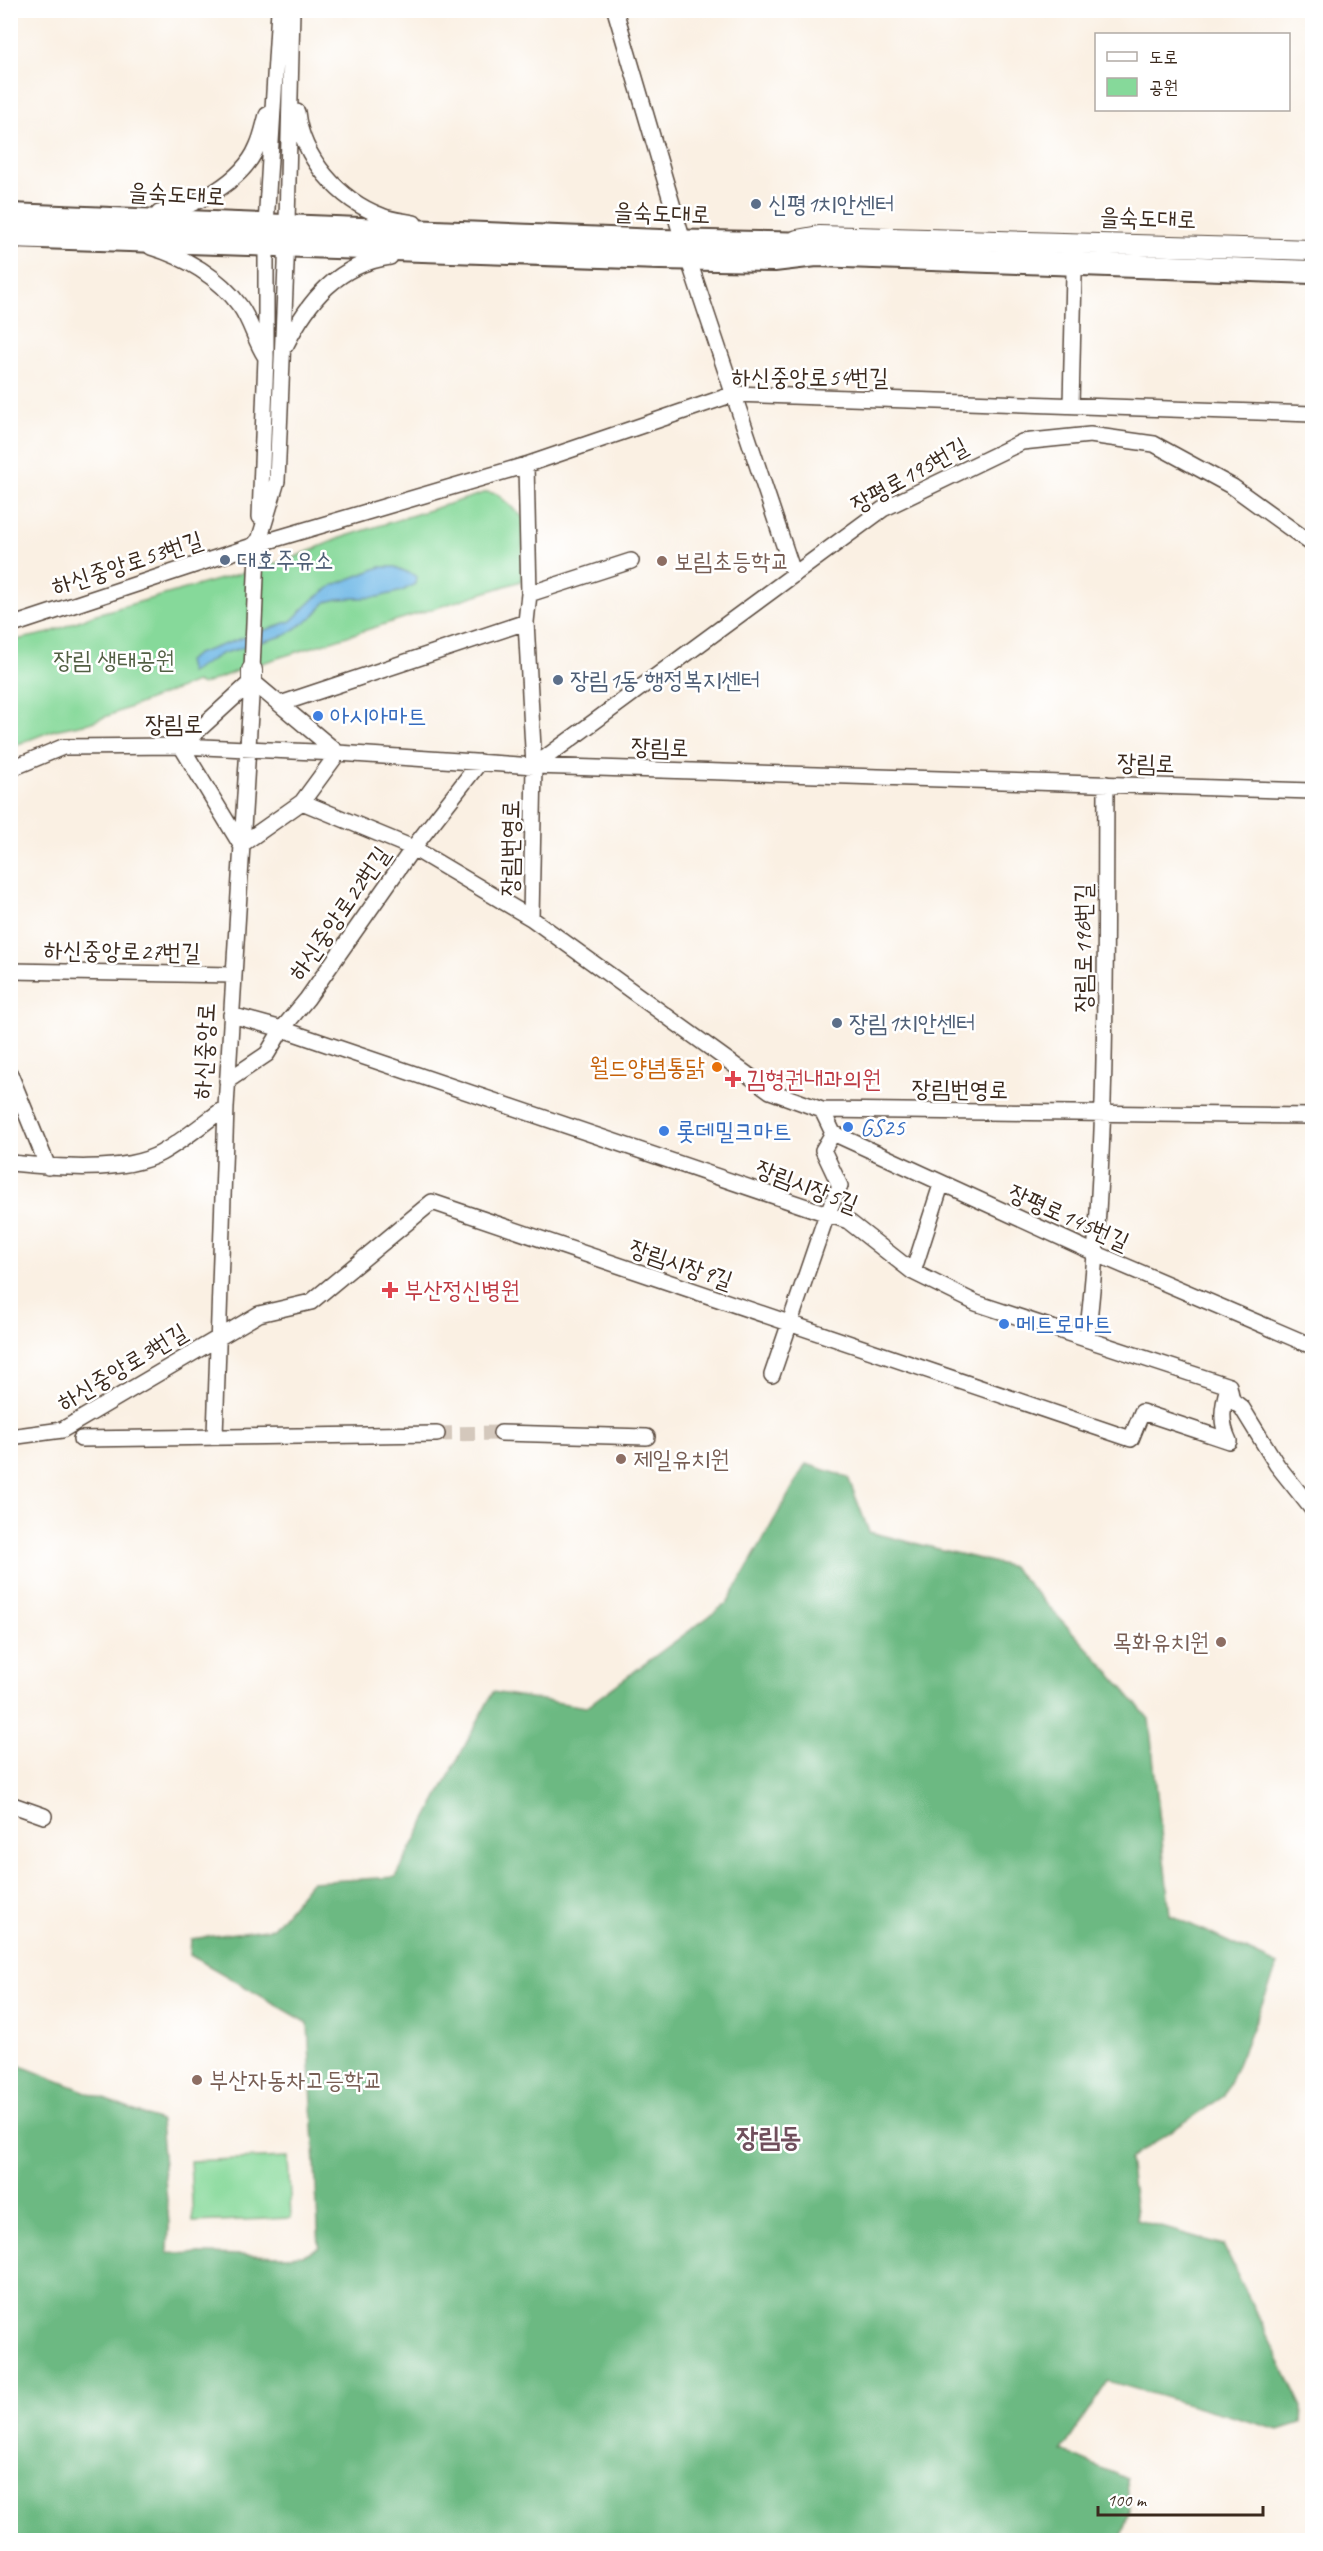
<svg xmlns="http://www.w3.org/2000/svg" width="1323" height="2551" font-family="Caveat,'Poor Story',sans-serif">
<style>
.green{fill:#86d99a;stroke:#60825c;stroke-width:1.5}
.forest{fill:#6cb982;stroke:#547250;stroke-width:1.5}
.water{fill:#6db7e6;stroke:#547082;stroke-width:1.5}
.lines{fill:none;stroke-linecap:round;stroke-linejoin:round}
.minor-tunnel{stroke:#d4c8bc;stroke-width:15;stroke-dasharray:15 8;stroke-linecap:butt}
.minor-casing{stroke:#58483c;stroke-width:18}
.major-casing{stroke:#58483c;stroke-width:22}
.highway-casing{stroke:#58483c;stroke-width:26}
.minor{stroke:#fff;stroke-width:15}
.major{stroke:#fff;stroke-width:20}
.highway{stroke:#fff;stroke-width:22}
.service-dot{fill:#5c6f8a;stroke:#fff;stroke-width:2}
.education-dot{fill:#8d6e63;stroke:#fff;stroke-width:2}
.shop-dot{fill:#3f7fe0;stroke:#fff;stroke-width:2}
.food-dot{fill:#e8710a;stroke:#fff;stroke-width:2}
.health-dot{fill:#e0444e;stroke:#fff;stroke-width:2}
.labels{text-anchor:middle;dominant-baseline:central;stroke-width:5;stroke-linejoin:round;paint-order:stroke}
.street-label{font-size:24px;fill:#3b2a1e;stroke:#fff}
.service-label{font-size:24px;fill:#4e5e75;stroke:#fff;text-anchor:start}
.education-label{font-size:24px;fill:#785e54;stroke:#fff;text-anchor:start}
.park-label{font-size:24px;fill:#525f43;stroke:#fff}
.shop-label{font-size:24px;fill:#366cbe;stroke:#fff;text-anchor:start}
.food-label{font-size:24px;fill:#c56008;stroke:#fff;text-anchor:end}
.health-label{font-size:24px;fill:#be3a42;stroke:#fff;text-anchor:start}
.quarter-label{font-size:27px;font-weight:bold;fill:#704f5c;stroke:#fff}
</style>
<rect width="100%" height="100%" fill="#fff"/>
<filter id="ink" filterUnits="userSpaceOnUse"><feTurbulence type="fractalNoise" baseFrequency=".0167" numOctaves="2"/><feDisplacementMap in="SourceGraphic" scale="12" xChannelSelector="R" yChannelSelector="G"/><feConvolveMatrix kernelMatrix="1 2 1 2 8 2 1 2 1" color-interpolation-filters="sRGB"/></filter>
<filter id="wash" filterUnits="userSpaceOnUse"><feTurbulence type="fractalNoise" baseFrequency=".008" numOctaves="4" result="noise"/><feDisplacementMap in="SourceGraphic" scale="24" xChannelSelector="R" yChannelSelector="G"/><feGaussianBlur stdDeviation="1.35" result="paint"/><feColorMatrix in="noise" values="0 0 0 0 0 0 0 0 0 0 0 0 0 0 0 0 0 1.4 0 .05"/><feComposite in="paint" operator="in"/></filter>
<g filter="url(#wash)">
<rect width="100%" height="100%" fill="#faf0e3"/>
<path class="green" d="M487,492L497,494L525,519L521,581L234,672L202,685L196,682L89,723L54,730L11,747V641L49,633L93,615L288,560L340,538Z
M288,2157L291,2218L193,2222L190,2161Z"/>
<path class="forest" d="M806,1464L848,1477L869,1532L1012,1567L1103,1665L1149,1719L1170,1915L1278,1965L1224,2096L1129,2159L1137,2220L1223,2245L1302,2407L1301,2423L1279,2430L1108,2381L1062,2451L1127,2479L1129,2512L1120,2540H11V2062L160,2121L169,2224L168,2253L283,2256L304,2255L319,2247L308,2023L190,1955L191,1939L273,1928L311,1882L396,1877L493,1692L586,1707L727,1603Z"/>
<path class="water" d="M380,567H395L416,576L415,584L402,591L378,597L338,599L326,602L313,617L286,635L221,654L190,673L187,661L197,654L291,621L315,598L334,585Z"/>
</g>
<g filter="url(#ink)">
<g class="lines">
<path class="minor-tunnel" d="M437,1434L501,1433"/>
<g class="minor-casing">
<path id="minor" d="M615,10L688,258L794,575
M297,112C302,158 339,200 382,216C391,220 404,221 414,223
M159,213C194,208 243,181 257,147C262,137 264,125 267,115
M151,247C185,257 219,277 240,306C251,321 255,341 265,356
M286,345C308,301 338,264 390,257
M1071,405L1074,274
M526,465L529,594L631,561
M260,517L266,357V225L279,10
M258,544L277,481L286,265L292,10
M529,594L526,622L534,766L531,918L770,1091L822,1110L1312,1116
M10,626L258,544L526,465L734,394L1312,414
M252,670L257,553
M252,681L338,753L302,802L241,845L181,746Z
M280,704L526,622
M534,766L883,509L1022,442L1090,435L1154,444L1233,487L1312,544
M10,769L63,747L181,746L338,753L534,766L1312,791
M302,802L413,848L531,918
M10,971L233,975
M231,1015L282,1029L848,1221L913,1272L976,1303L1229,1386L1232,1400L1242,1408L1277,1465L1312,1509
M10,1074L48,1167
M227,1081L267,1054L282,1029L307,999L413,848L480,762
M822,1110L833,1133L1097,1254L1312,1346
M10,1163C52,1167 124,1174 161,1153C184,1140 205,1122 226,1107
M913,1272L941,1185
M1087,1339C1108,1155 1105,969 1106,784
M772,1375L827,1214L840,1186L823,1150L833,1133
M1228,1387C1222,1408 1220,1422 1229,1441
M501,1433L647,1437
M215,1436L226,1107L252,681
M10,1437L62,1430L259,1314L311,1302L432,1202L1131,1439L1142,1412L1229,1441
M81,1439L437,1434
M10,1804L44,1816"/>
</g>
<g class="major-casing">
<path id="major" d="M797,240L819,236L1312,250
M257,553L258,544
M252,681V670"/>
</g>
<g class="highway-casing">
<path id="highway" d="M10,215L660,241L815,244
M10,236L660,258L774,260L816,255L1312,272"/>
</g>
<use href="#minor" class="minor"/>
<use href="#major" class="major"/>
<use href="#highway" class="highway"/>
</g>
</g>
<g class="service-dot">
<circle cx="756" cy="204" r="6"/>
<circle cx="225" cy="560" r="6"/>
<circle cx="558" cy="680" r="6"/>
<circle cx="837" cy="1023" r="6"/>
</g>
<g class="education-dot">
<circle cx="662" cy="561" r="6"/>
<circle cx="621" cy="1459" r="6"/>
<circle cx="1221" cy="1642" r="6"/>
<circle cx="197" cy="2080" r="6"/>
</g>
<g class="shop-dot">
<circle cx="318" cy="716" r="6"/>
<circle cx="848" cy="1127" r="6"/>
<circle cx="664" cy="1131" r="6"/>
<circle cx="1004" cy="1324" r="6"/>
</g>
<circle class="food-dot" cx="717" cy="1067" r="6"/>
<g class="health-dot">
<path d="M730 1070h6v6h6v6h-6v6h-6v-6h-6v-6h6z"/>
<path d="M387 1281h6v6h6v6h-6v6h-6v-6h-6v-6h6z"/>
</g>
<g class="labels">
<g class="street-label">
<text transform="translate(177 194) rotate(3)">을숙도대로</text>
<text transform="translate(662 213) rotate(2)">을숙도대로</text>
<text transform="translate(1148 218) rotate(2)">을숙도대로</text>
<text x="810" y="377">하신중앙로54번길</text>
<text transform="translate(909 475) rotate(-29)">장평로195번길</text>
<text transform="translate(127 563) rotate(-18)">하신중앙로53번길</text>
<text x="174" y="724">장림로</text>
<text transform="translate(660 747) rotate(2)">장림로</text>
<text transform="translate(1146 763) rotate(2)">장림로</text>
<text transform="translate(510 848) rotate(-89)">장림번영로</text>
<text transform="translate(339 913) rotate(-55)">하신중앙로22번길</text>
<text transform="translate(1083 948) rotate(-90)">장림로196번길</text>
<text transform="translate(122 951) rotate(1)">하신중앙로27번길</text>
<text transform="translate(204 1051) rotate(-87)">하신중앙로</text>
<text transform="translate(960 1089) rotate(1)">장림번영로</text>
<text transform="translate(807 1186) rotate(21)">장림시장5길</text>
<text transform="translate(1069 1217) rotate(24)">장평로145번길</text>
<text transform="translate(681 1264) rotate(19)">장림시장9길</text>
<text transform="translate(122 1367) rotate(-31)">하신중앙로3번길</text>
</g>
<g class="service-label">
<text x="768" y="204">신평1치안센터</text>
<text x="237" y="560">대호주유소</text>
<text x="570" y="680">장림1동 행정복지센터</text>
<text x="849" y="1023">장림1치안센터</text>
</g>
<g class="education-label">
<text x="674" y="561">보림초등학교</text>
<text x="633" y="1459">제일유치원</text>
<text x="1209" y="1642" text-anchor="end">목화유치원</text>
<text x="209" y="2080">부산자동차고등학교</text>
</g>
<g class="park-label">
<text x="114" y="660">장림 생태공원</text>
</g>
<g class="shop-label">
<text x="330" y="716">아시아마트</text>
<text x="860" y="1127">GS25</text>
<text x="676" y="1131">롯데밀크마트</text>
<text x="1016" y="1324">메트로마트</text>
</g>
<g class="food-label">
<text x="705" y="1067">월드양념통닭</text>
</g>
<g class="health-label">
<text x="746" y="1079">김형권내과의원</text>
<text x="404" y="1290">부산정신병원</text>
</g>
<g class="quarter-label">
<text x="769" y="2137">장림동</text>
</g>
</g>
<rect width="1323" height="2551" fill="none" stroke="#fff" stroke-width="36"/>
<rect x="1095" y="33" width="195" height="78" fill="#ffffff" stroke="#b1aaa5" stroke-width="1.5"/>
<rect x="1107" y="52" width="30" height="9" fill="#ffffff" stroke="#b1aaa5" stroke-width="1.5"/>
<text x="1149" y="63" font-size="18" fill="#3b2a1e">도로</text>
<rect x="1107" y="78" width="30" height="18" fill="#86d99a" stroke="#b1aaa5" stroke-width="1.5"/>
<text x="1149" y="93" font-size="18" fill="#3b2a1e">공원</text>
<path d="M1098 2506v9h165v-9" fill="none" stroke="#3b2a1e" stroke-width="3"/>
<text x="1107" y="2506" font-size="18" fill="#3b2a1e" stroke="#ffffff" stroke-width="4.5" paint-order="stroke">100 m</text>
</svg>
